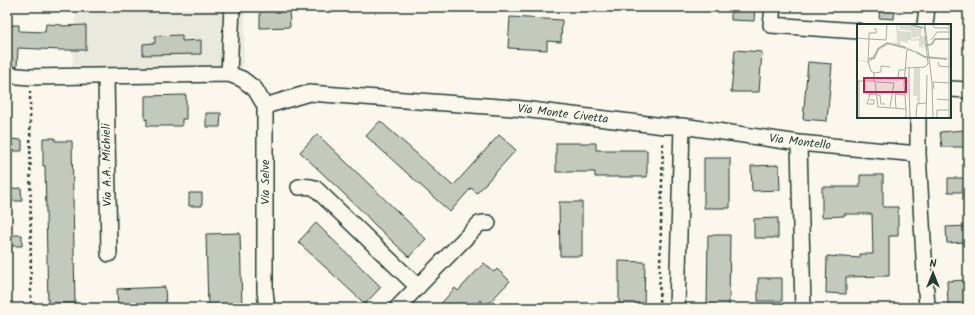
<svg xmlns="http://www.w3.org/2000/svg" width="975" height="315" font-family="Kalam,sans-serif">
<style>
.built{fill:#eae9de}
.building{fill:#c4c9be;stroke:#1f3d34}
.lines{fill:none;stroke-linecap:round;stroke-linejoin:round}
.minor-casing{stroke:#1f3d34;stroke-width:18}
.path{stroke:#1f3d34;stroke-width:2.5;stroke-dasharray:3 3;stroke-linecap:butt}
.minor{stroke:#fbf7ec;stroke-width:15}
.labels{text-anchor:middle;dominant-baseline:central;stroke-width:3;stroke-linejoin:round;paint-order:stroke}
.street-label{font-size:12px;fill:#1f3d34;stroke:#fbf7ec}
.inset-river{fill:none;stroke:#adb4aa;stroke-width:2}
.inset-road{fill:none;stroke:#a3ada2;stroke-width:1}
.view{fill:#c2185b;fill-opacity:0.15;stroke:#c2185b;stroke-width:2}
.inset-edge{fill:none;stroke:#1f3d34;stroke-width:2}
</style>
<rect width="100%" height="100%" fill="#fbf7ec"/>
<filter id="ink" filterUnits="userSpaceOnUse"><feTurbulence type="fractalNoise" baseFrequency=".025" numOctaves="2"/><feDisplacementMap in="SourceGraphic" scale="8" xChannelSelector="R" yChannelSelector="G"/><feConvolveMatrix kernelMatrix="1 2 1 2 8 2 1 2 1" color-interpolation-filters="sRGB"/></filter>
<g filter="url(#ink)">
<path class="built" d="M76,7H246L243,68L72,70Z"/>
<path class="building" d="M260,7H289L290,27L260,28Z
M731,7H755L754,21L731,20Z
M880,7H895L894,19L879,18Z
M510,17L562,20L561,42L547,41V50L508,48Z
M46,24L62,25V26L86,25V50H61L18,48L17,67L7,66V25H19V31L45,32Z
M182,35V41L201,40V54L143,55V44L155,43V36Z
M735,50L762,52L759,92H731Z
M808,62L832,64L827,121L803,119Z
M186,95V119H182V126H147V119L145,120V96Z
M206,113H221L220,127H206Z
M380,121L453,186L499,135L516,150L477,193L471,188L450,212L366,136Z
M965,130V147H942L940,132Z
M317,134L426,239L409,257L373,223L364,213L300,152Z
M43,138H55V141H72L75,303H48L45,166H43Z
M10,139L22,140V151H10Z
M556,143H596V150H647V177H595V172H556Z
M704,158H730V208H704Z
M779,165L780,190L752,191L751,166Z
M860,175H883V207H898V236H889V276L846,277V294L826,293L827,256L860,258V254H873L872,214H844V216L822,217V187H860Z
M948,178H968V192H948Z
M21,188L22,201H7V189Z
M189,193H202V206H189Z
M559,202H582V256H560Z
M778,218V238H754V219Z
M316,223L381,287L365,304L298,242Z
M968,226V242L947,243L946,227Z
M240,233L242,308H208L206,234Z
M7,235H22V246H7Z
M708,235H730L729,308H707Z
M619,261L645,262L644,308H619Z
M484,263L494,272L497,269L510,281L486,306L480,300L472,308H437L455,288L458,291Z
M758,278H782V301H758Z
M968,280V305H948L947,281Z
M165,287L166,308H118L117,289Z"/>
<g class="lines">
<g class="minor-casing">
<path id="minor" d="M773,7L771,25L858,31
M925,25L927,7
M229,74L232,7
M7,75L30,77L229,74L242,79L255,89L265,106V291L267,308
M106,76L109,254
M950,89L968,90
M265,106L309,93L514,108L664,126H682L677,308
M918,117V154L927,308
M682,126L799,143L918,154
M799,143L803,308
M299,187C305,186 309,186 315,188L418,287
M397,308L479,224L483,223H488"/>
</g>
<path class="path" d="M30,91L31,308
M659,308L663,141"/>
<use href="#minor" class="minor"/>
</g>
</g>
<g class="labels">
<g class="street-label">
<text transform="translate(563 114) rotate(7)">Via Monte Civetta</text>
<text transform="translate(800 142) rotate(7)">Via Montello</text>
<text transform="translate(107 165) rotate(-91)">Via A.A. Michieli</text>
<text transform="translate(265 182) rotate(-90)">Via Selve</text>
</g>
</g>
<g transform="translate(857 24)">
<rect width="94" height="94" fill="#fbf7ec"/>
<path d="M39,0H42L40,4L43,7L54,8L55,16L63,14L65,22L70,24L62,23V16L57,17L51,16V19L44,17L43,20L71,33L35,19L22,26L18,34L12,39L0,36L11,37L21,25L30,19H40ZM43,0L65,3L64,12L69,13L70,21H65L62,12L56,15L54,7L42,5ZM57,43H63V80H60V72H56Z" fill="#dbdcd1"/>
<path class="inset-river" d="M52,0L66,4M68,22L75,20L78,15H94M59,28L68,33L90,35M12,35L17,34L21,25L30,19L49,24"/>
<path class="inset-road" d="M68,0L75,59L76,94M75,0L78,4H92M0,14L12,15M12,15V9H19V5H17M74,16L80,8H92M81,38L82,42L93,43M48,44L68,43L71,40L67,0M17,49L24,48V42L33,43M47,55H41L42,46H48M0,57H18L21,83L49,85V94M17,57V49L14,47L11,37L12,15L29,16L30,0M19,58L37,59L33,83M47,58H52V44M52,59L53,94M77,65L76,58L92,59M13,70L10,80H17V76H13M19,70H11H19M19,71H23L24,80H28M80,75L92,76M39,84L38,70L48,71M49,85L47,60L50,25L58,28M2,94V57M59,94L60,80L69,79M69,94L70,51M80,94V86H92M92,94V0"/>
<path class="view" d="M7,54H49V68H7Z"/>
<rect width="94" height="94" class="inset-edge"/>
</g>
<rect width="975" height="315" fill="none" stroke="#fbf7ec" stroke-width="24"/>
<rect x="12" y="12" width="951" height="291" fill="none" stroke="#1f3d34" stroke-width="1.5" filter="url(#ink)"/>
<g transform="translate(933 273)" stroke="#fbf7ec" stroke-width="3" paint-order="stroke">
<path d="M0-3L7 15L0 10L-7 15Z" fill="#1f3d34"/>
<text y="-6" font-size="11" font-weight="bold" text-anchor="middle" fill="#1f3d34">N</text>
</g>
</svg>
